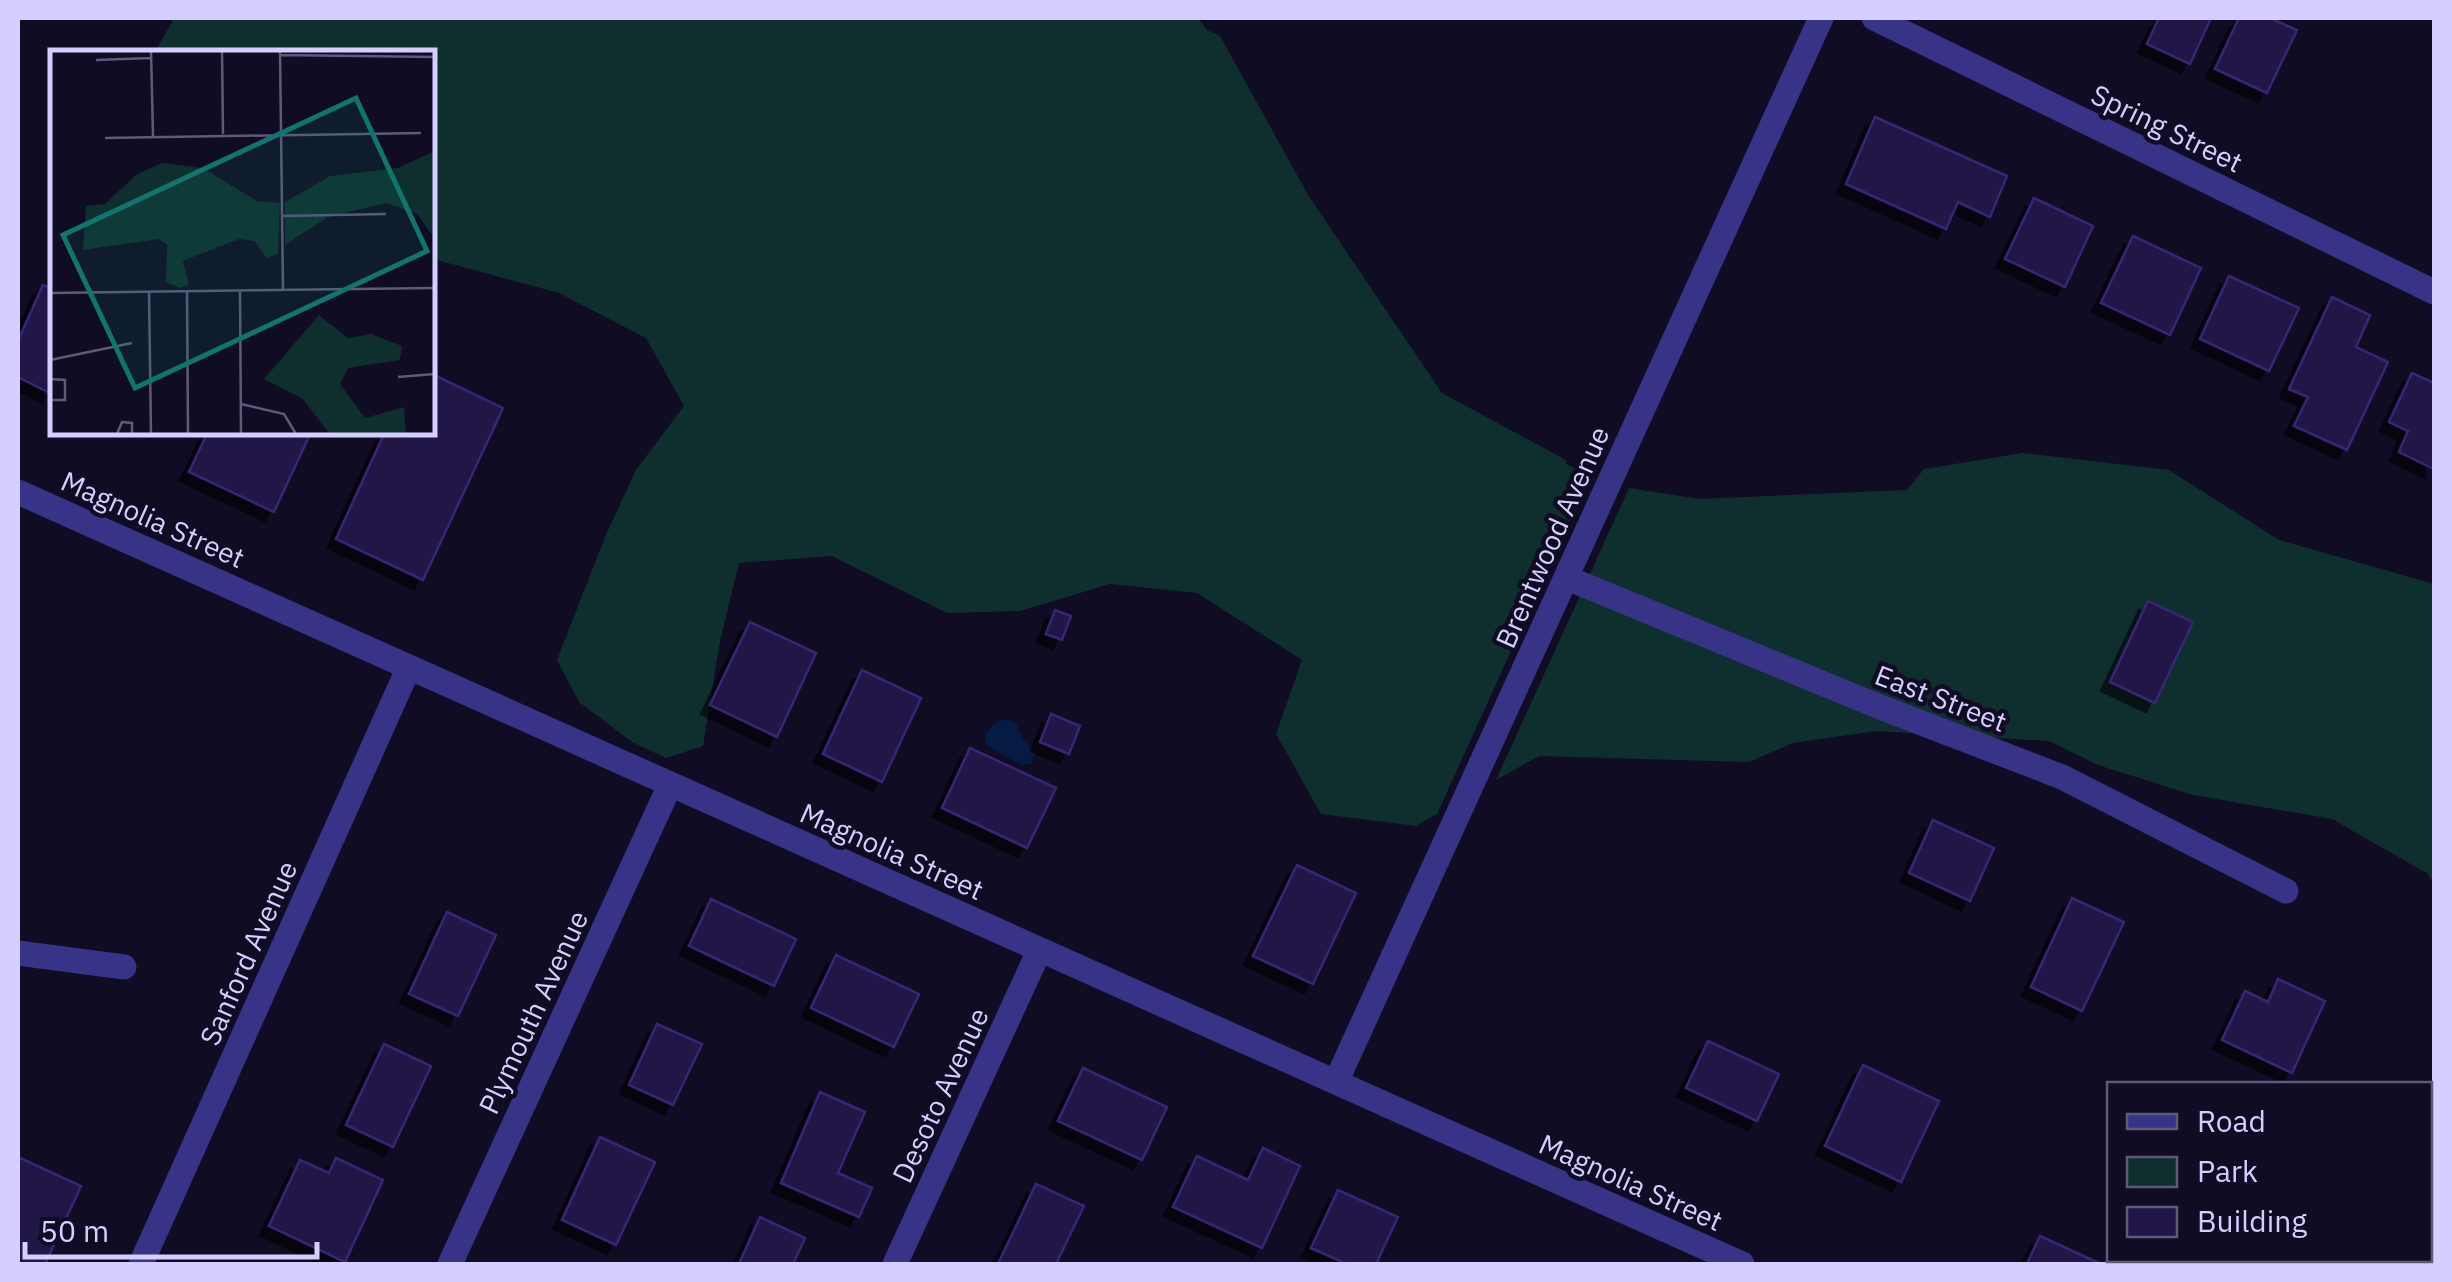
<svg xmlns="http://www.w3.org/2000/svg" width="2452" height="1282" font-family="'IBM Plex Sans',sans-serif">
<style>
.green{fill:#0f2f2e}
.water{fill:#051b44}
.building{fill:#211647;stroke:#372675;stroke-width:2.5;filter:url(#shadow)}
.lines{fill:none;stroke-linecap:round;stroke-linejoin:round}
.minor{stroke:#373387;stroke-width:25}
.labels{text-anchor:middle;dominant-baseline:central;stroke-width:9;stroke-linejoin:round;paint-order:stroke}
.street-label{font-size:28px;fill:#d5cfff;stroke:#100c24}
.inset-road{fill:none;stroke:#5f5a7c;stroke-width:2.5}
.view{fill:#0f766e;fill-opacity:0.15;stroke:#0f766e;stroke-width:5}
.inset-edge{fill:none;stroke:#d5cfff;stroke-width:5}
</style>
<defs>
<filter id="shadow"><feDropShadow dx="-9" dy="9" stdDeviation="0" flood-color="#0009"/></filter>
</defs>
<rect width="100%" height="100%" fill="#100c24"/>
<path class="green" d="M174,18H1198L1207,30L1220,36L1308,195L1442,393L1566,460V464L1591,475L1437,814L1416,826L1321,814L1276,734L1302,660L1197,593L1110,584L1020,611L947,613L832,556L739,563L720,641L703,746L666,758L632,742L579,702L557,660L605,537L636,470L684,406L646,338L559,293L433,259L432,52H155Z
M2023,453L2169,470L2279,540L2434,584V886L2428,874L2332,819L2193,795L2098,765L2049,741L1877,731L1793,743L1749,762L1539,756L1496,780L1629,488L1699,499L1907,490L1924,469Z"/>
<path class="water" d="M1007,719L1016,723L1023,739L1035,753L1031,764L1021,765L986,745C983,731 994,720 1007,719Z"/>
<path class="building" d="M2159,18H2211L2190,64L2147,44Z
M2239,18H2270L2297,30L2267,93L2215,69Z
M1875,117L2007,176L1990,217L1958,202L1946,229L1846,184Z
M2034,198L2093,226L2065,287L2005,259Z
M2133,236L2201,268L2170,335L2101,303Z
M2229,276L2299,308L2269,371L2200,339Z
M43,285L52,289V394L18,377V341Z
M2332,297L2370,315L2356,347L2388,362L2347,450L2294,426L2308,397L2289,389Z
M2412,373L2434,383V469L2399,452L2408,431L2389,422Z
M432,374L503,408L423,580L336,539L385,432H432Z
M208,432H311L274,512L189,472Z
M2148,601L2193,622L2155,703L2110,682Z
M1055,610L1071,616L1062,640L1046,634Z
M750,622L816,653L777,737L710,705Z
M862,670L921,698L882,782L823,754Z
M1051,714L1080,726L1069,754L1040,742Z
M970,748L1056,788L1027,848L942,808Z
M1933,820L1994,848L1970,901L1909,873Z
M1297,865L1356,893L1313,984L1253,956Z
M2072,898L2124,922L2082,1011L2031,987Z
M711,899L796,939L774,986L689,946Z
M447,912L496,935L458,1016L409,994Z
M836,955L919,994L894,1047L811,1008Z
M2278,979L2325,1001L2292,1073L2222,1040L2245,991L2268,1002Z
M657,1024L702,1044L673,1105L629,1085Z
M1708,1041L1779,1074L1757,1121L1686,1088Z
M384,1044L431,1066L393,1147L346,1125Z
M1863,1065L1939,1101L1901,1182L1825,1146Z
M1083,1068L1167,1107L1142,1160L1058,1121Z
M820,1092L865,1112L838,1173L872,1188L859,1217L781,1183Z
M600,1137L655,1162L616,1245L562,1220Z
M1263,1148L1300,1166L1262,1248L1173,1207L1197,1156L1248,1180Z
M18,1157L81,1186L45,1264H18Z
M336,1158L383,1180L345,1262L269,1226L300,1160L329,1173Z
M1036,1184L1084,1206L1056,1264H998Z
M1338,1190L1398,1217L1376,1264H1347L1311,1248Z
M760,1217L805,1238L793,1264H739Z
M2040,1236L2101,1264H2027Z"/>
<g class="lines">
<path class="minor" d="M1874,18L2434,292
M18,492L1742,1264
M1567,578L1875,705L2062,777L2286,891
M18,953L124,967
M1336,1082L1821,18
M141,1264L409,667
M450,1264L670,785
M895,1264L1039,951"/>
</g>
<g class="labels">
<g class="street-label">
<text transform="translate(2167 128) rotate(26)">Spring Street</text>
<text transform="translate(153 519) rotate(24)">Magnolia Street</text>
<text transform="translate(1552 537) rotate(-66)">Brentwood Avenue</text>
<text transform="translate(1941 698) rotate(21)">East Street</text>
<text transform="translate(892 851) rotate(24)">Magnolia Street</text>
<text transform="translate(248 953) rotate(-66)">Sanford Avenue</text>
<text transform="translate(533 1012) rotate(-65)">Plymouth Avenue</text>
<text transform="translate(940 1095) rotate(-65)">Desoto Avenue</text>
<text transform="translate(1631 1182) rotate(24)">Magnolia Street</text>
</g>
</g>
<g transform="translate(50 50)">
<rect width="385" height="385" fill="#100c24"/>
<path d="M385,101V189L367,164L337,153L278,167L235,195V152L280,126L348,118ZM112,113L153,118L207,151L230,153L228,204L216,208L205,191L189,189L133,211L139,235L130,238L116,232L117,195L109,189L33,200L36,156L55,154L87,124ZM269,265L298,288L321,284L352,296L350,310L298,318L290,334L315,368L354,357L356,384L279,383L253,349L214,329Z" fill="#0f2f2e"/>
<path class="inset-road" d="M101,1L103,86M172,1L173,84M230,1L233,239M230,5L385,7M46,10L101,8M55,88L371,83M232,166L336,164M190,240L191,384M137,241L138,384M99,242L101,384M0,243L385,238M0,310L82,293M348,327L385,324M0,329L15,330V350H0M191,354L234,364L246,384M67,384L72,372L82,373V384"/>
<path class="view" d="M306,48L377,201L85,338L13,185Z"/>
<rect width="385" height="385" class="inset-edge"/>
</g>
<rect width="2452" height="1282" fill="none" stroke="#d5cfff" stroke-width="40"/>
<rect x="2107" y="1082" width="325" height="180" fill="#100c24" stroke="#5f5a7c" stroke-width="2.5"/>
<rect x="2127" y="1114" width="50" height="15" fill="#373387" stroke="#5f5a7c" stroke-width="2.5"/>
<text x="2197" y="1132" font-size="30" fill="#d5cfff">Road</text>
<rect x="2127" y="1157" width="50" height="30" fill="#0f2f2e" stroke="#5f5a7c" stroke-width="2.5"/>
<text x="2197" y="1182" font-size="30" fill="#d5cfff">Park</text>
<rect x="2127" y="1207" width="50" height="30" fill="#211647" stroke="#5f5a7c" stroke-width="2.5"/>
<text x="2197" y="1232" font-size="30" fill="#d5cfff">Building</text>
<path d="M25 1242v15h292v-15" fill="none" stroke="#d5cfff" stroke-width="5"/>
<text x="40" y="1242" font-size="30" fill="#d5cfff" stroke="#100c24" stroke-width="8" paint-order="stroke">50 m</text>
</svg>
